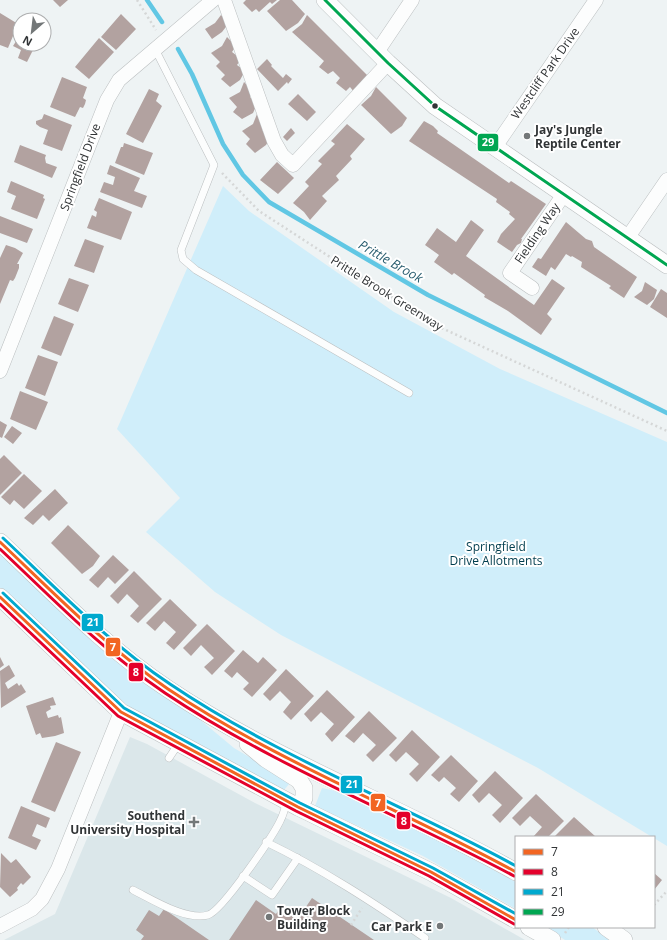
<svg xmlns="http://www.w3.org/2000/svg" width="667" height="940" font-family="'Open Sans',sans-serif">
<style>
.built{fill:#dbe7ea}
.green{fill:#d0eefa}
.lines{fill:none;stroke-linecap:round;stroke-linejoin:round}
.stream{stroke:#61c7e4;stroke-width:4.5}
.building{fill:#b2a2a0}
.service-casing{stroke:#bbbfc0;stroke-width:8}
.minor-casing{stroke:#bbbfc0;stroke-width:15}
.tertiary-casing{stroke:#bbbfc0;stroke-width:18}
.path{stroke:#d5d7d7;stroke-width:2.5;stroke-dasharray:2 3;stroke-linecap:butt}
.service{stroke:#fcfdfd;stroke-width:7}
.minor{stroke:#fcfdfd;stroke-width:14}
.tertiary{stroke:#fcfdfd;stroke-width:17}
.bus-1-casing{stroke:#fff;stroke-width:6}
.bus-2-casing{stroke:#fff;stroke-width:6}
.bus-3-casing{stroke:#fff;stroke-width:6}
.bus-4-casing{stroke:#fff;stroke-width:6}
.bus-1{stroke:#f26522;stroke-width:3}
.bus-2{stroke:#e4002b;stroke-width:3}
.bus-3{stroke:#00a9ce;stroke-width:3}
.bus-4{stroke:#00a651;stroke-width:3}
.bus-dot{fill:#313436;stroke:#fff;stroke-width:1.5}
.poi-dot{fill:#737778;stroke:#fff;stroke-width:1.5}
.labels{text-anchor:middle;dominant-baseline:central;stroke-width:4;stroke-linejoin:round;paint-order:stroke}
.street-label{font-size:12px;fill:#313436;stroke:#fff}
.poi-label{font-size:12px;font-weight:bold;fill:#313436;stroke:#fff;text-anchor:start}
.park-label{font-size:12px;fill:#003d4e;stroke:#fff}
.water-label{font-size:13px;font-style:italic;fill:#295d6f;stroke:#fff}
.line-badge{stroke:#fff;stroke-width:1.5}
.badge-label{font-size:11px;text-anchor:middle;font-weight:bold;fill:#fff}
</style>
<rect width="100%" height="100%" fill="#eef3f4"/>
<path class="built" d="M130,737L147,744L255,803L451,898L525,940H4L55,914Z"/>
<path class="green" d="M223,186L249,211L394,312L500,369L667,442V846L538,768L281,635L215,592L146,532L180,498L117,429Z
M0,553L234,748L291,782L284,790L136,712L110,691L0,588Z
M322,788L341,792L443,843L516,882V909L423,856L315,806Z
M545,927H592L610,940H565Z"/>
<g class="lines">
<path class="stream" d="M147,0L162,22
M178,49L192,74L223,144L243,175L269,202L428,295L667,413"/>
</g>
<path class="building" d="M53,0H68L60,7Z
M246,0H277L272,4L270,2L259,12L256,9L252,12L243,3Z
M280,0H292L305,14L298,23L286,31L267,11Z
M0,13L18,24L8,48L0,45Z
M121,14L136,29L116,50L101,37Z
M221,15L229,23L222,32L212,39L205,29L215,23Z
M307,15L369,77L354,92L350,87L346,91L336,83L340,78L333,71L328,74L319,67L324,61L292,32L302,24Z
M20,35V44H36L27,62L18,58L21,50L13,46Z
M227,37L236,46L232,52L241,59L237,65L245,71L240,80L230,87L221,79L225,75L216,66L220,62L211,53L222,46Z
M99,38L114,52L89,79L75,67Z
M267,59L272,65L271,66L283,78L286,74L292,79L288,84L287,82L278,91L257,69Z
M62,77L87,87L83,98L86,100L85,104L83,108L80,107L75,117L50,107Z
M244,82L253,91L250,97L257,104L253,113L242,119L233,112L237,107L229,98L240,92Z
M376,87L407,118L402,126L391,134L361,105L371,96Z
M149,89L159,94L156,101L162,106L143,143L126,134Z
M298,94L316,112L307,121L288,104Z
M44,114L72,125L62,151L43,144L48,130L40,127L36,124V121L42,119Z
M257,114L266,124L262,130L271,137L266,145L255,153L246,144L250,139L242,131L253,124Z
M424,121L433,126L438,131L437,133L509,183L511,181L546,204L521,239H522L521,243L517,245L512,252L497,242L501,234L515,219L509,214L510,212L496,202L497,199L409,141Z
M347,124L365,139L350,156L352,159L336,176L339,180L322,196L327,201L310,220L304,212L293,203L309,186L305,182L322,164L318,161L335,144L331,141Z
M291,128L295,133L287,141L283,137Z
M124,143L153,153L144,175L115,163L121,147H123Z
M20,145L46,155L45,158L46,163L57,167L52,178L14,162Z
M277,162L294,178L278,194L260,180Z
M110,165L140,178L134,191L147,196L142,208L100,192L104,182L113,185L115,177L107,174Z
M11,181L44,195L43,198L45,199L37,219L11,209L16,196L7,192Z
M99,198L132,212L121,240L87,228L92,215L96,217L97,212L94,210Z
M0,216L33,229L27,243L0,233Z
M471,220L484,230L466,256L524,298L534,305L552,279L565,288L547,314L552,319L541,335L508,311L484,297L485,295L454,273L452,275L434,262L439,255L425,245L437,228L456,242Z
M566,222L586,239L592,241L594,247L637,277L624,298L609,288L611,286L581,267L582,262L572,256L571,257L566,254L555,270L551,267L546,276L532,267L538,258L541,259Z
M85,239L104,246L94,273L74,266Z
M6,245L15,248L23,253L17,264H19V268L15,278L13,281L10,280L0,304V258Z
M69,278L89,285L78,312L58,304Z
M645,282L657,290L654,299L647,305L634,297L642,291Z
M661,289L667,293V318L650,307Z
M54,316L74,324L61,356L41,348Z
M38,355L58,362L45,396L25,388Z
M20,391L48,402L36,430L10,419Z
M0,421L7,425L2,438L0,437Z
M12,426L22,433L13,444L4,437Z
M4,455L22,473L0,495V459Z
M24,474L42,491L24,509L14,500L10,505L1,497Z
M55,489L68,503L49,521L43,515L33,525L24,518Z
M68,525L100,556L93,566L82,574L51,543Z
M113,555L129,570L115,584L108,577L98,588L89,580Z
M134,571L162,599L138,623L130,616L139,606L127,594L118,604L110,596Z
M170,599L197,625L174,650L166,643L176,632L164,621L155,631L146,623Z
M207,624L235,651L212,675L204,667L214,658L201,645L191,656L183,648Z
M243,650L258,663L263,657L277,670L252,697L243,689L249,683L237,672L232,678L224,671Z
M0,657L4,665L0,668Z
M9,665L15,676L5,683L8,689L17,683L19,686L21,684L26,692L1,708L0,671Z
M286,669L314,696L291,720L283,712L291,702L280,691L270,701L263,694Z
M327,690L355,717L332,742L325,734L334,724L321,712L311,722L304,714Z
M53,697L56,705L50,706L51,709L46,712L48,718L58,715L59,718L61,717L64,733L55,736L42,738L40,733L36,735L26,706Z
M369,711L397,738L373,762L366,755L376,745L363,733L354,743L345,736Z
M412,730L440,757L417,782L409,774L419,764L406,752L396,762L389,755Z
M56,742L81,752L55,812L31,802Z
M451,755L478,781L459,802L450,794L456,788L444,777L439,782L431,775Z
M495,771L523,798L500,823L492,815L502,805L489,793L479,803L472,795Z
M536,794L564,821L548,837H533L542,827L530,816L520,826L512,818Z
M21,806L50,818L46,828L37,824L32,836L41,840L36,850L8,838Z
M574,817L596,837H554Z
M1,853L11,863L16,859L31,877L23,885L21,883L17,888L18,890L10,897L0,887Z
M654,873L662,880L654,890Z
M312,898L374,940H229L256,900L276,914L280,908L297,920Z
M164,909L209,940H141L144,936L136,930L149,910L159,916Z"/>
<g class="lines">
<g class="service-casing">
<path id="service" d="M155,49L214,165L181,250L183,259L196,270L409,393
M169,758L179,743
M266,842C322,869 374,903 425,938
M243,876L272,895L298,858
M133,890C153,900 186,921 208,915C222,911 274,835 281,819C284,813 285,807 287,801"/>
</g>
<g class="minor-casing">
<path id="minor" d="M224,0L274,141L282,155L293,165L388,63
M377,52L412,0
M495,147L596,0
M628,237L667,180
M532,288L510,273L564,194
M0,371L107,100L119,80L213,0
M0,926L32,909L42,899L58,869L121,712"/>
</g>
<g class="tertiary-casing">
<path id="tertiary" d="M325,0L388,63L435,106L667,265
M0,542C54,593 106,648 168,689C277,762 402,807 516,872
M0,597L121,712L298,807L431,872L516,920
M248,744L266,759L299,780L304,788V798L298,807
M529,927L552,940
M606,927L624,940"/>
</g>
<path class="path" d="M137,0L156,30
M222,173L259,211L435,325L667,431
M654,905L667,891
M351,925L362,908
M565,933L569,927"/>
<use href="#service" class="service"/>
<use href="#minor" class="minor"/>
<use href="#tertiary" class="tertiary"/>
<g class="bus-1-casing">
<path id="bus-1" d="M0,542C54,593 106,647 168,689C277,762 401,809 516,872
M0,597L121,712L298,807L431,872L516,920"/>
</g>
<g class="bus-2-casing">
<path id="bus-2" d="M0,549C53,599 104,652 165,693C274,766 398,814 514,876
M0,604L118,716L296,811L429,876L514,924"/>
</g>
<g class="bus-3-casing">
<path id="bus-3" d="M3,538C57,589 109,643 170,684C278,757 402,804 516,866
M3,593L124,708L300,803L433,868L516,914"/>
</g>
<g class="bus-4-casing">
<path id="bus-4" d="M325,0L388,63L435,106L667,265"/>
</g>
<use href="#bus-1" class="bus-1"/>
<use href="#bus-2" class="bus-2"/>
<use href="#bus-3" class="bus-3"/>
<use href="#bus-4" class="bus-4"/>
</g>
<circle class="bus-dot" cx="435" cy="106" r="3.5"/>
<g class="poi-dot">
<circle cx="527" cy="136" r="4"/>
<path d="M192 816h4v4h4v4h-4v4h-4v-4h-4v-4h4z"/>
<circle cx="269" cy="917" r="4"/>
<circle cx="440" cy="926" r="4"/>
</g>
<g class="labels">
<g class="street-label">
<text transform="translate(545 73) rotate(-55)">Westcliff Park Drive</text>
<text transform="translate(80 167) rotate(-69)">Springfield Drive</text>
<text transform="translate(537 233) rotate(-56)">Fielding Way</text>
<text transform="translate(387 293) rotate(32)">Prittle Brook Greenway</text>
</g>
<g class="poi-label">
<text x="535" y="129">Jay's Jungle<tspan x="535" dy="14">Reptile Center</tspan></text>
<text x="185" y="815" text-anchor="end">Southend<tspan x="185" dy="14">University Hospital</tspan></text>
<text x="277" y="910">Tower Block<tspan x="277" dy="14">Building</tspan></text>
<text x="432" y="926" text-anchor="end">Car Park E</text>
</g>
<g class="park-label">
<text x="496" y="546">Springfield<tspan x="496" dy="14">Drive Allotments</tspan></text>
</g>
<g class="water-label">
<text transform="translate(391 261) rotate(30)">Prittle Brook</text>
</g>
</g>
<g class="line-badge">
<rect x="477" y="133" width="22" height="19" rx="4" fill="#00a651"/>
<rect x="81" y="613" width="23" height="19" rx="4" fill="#00a9ce"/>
<rect x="105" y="637" width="16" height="20" rx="4" fill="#f26522"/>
<rect x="128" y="662" width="16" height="20" rx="4" fill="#e4002b"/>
<rect x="340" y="775" width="23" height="19" rx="4" fill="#00a9ce"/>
<rect x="370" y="793" width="16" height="19" rx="4" fill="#f26522"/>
<rect x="396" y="811" width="15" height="19" rx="4" fill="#e4002b"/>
</g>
<g class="badge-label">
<text x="488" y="146">29</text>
<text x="93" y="626">21</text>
<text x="113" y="651">7</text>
<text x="136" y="676">8</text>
<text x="352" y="788">21</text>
<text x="378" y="807">7</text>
<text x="404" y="825">8</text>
</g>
<rect x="515" y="836" width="140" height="92" fill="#ffffff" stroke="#adaeaf"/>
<rect x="523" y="849" width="20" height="6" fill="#f26522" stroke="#adaeaf"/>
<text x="551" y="856" font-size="12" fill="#313436">7</text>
<rect x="523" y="869" width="20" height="6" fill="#e4002b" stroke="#adaeaf"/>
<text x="551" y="876" font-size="12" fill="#313436">8</text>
<rect x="523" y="889" width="20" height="6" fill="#00a9ce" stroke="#adaeaf"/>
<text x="551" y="896" font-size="12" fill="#313436">21</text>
<rect x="523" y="909" width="20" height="6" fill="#00a651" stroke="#adaeaf"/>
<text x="551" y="916" font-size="12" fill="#313436">29</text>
<g transform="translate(32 32) rotate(208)"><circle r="19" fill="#ffffff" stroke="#adaeaf"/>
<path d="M0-3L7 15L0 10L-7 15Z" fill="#737778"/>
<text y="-6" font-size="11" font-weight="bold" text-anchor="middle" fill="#313436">N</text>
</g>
</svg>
